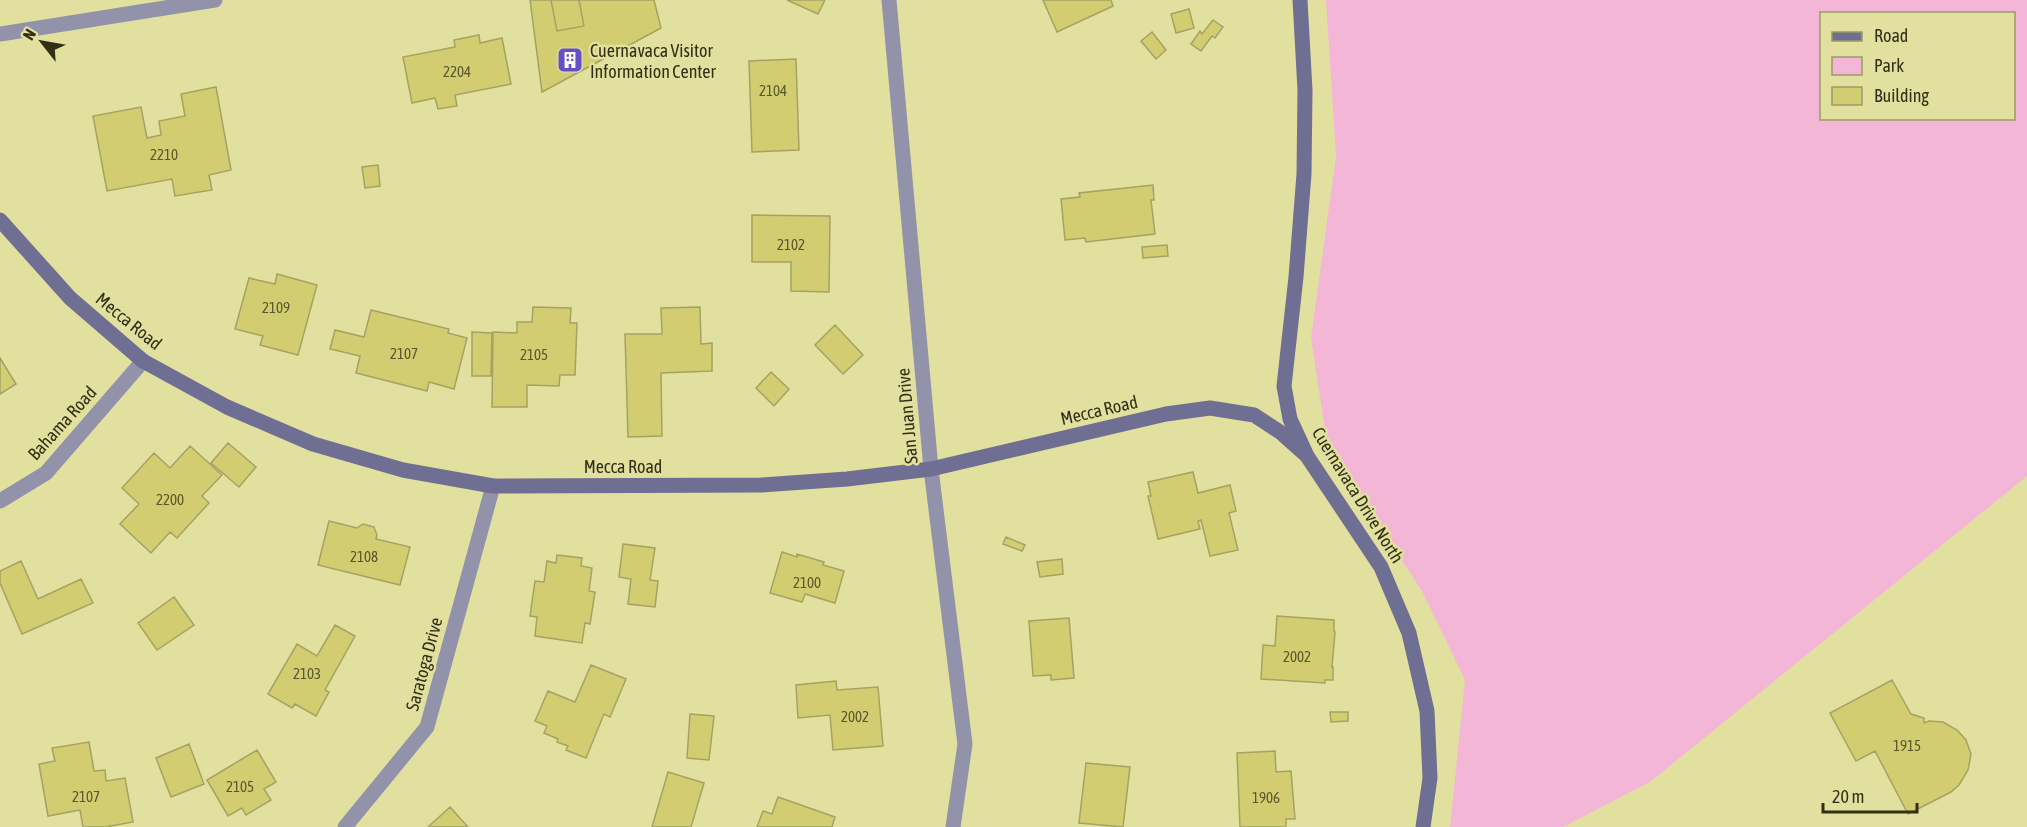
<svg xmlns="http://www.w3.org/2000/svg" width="2027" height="827" font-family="'Asap Condensed',sans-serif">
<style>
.green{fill:#f4b6d7;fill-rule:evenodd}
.building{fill:#d2cd71;stroke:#a5a263;stroke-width:1.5}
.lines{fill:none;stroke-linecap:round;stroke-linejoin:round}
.street{stroke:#9292ab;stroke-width:15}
.secondary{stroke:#6f6e93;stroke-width:15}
.labels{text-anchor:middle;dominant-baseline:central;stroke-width:5;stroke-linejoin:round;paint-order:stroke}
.number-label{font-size:15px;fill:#59572c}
.poi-label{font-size:18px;fill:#313015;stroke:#e2e09f;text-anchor:start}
.street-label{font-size:18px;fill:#313015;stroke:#e2e09f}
</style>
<rect width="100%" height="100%" fill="#e2e09f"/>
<path class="green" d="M1326,0H2027V476L1650,782L1563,827H1450L1465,680L1423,593L1327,443L1311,338L1336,156ZM1822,14H2014V118H1822Z"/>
<path class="building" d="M530,0H654L661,28L542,92Z
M551,0H579L584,26L557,31Z
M787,0H825L818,14Z
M1043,0H1111L1113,6L1057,32Z
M1189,9L1194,28L1176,33L1171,14Z
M1213,20L1223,27L1215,38L1212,36L1201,51L1191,44L1200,31L1202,34Z
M1152,32L1166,50L1156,59L1141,41Z
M479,35L480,43L502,38L511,84L455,95L457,106L438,109L435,98L412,103L403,57L455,47L454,40Z
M796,59L799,150L752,152L749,61Z
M216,87L231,170L209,175L212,190L175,196L172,179L107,191L93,116L141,107L147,138L161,135L159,121L185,116L181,94Z
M378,165L380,186L365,188L362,167Z
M1153,185L1154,200H1151L1155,234L1086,242L1085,238L1065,240L1061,199L1080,197L1079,193Z
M752,215L830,216L829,292L791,291V262H752Z
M1167,245L1168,256L1143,258L1142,247Z
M277,274L317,285L298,355L260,345L263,336L235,329L249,278L275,284Z
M533,307L571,308L570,323H577L575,375H560L559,386L527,385V407H492L493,332L517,333V322H532Z
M700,307L701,344L712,343V371L661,373L662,436L628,437L625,334H662L661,308Z
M371,310L449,329L448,333L467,338L454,389L429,382L427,391L356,373L360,356L330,349L335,330L364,337Z
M835,325L863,355L843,374L815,345Z
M472,332L492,333L491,376H472Z
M0,358L16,384L0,394Z
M771,372L789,389L774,406L756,388Z
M228,443L256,467L239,487L211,463Z
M190,446L222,475L202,496L209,503L177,538L170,532L151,553L120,524L139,504L122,488L154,453L170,468Z
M1193,472L1198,493L1230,485L1236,511L1229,513L1238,550L1210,556L1201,520L1198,521L1200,529L1158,539L1148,496H1151L1148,482Z
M329,521L357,528L363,524L374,527L377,535L376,539L410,547L400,585L318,565Z
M1006,537L1025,545L1022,551L1003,544Z
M623,544L655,548L650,580L658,581L655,607L628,604L631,579L619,577Z
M782,552L797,557V554L824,562L823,565L844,571L835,603L805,594L802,602L770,593Z
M557,555L582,558L581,566L592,568L589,591L595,592L590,624L585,623L582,643L535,636L537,617L530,616L535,581L544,582L547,561L556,563Z
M1062,559L1063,574L1040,577L1037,562Z
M21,561L38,599L81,579L93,603L22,634L0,583V571Z
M174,597L194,625L157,650L138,623Z
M1277,616L1334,620V631L1335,632L1332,667H1333V680H1325V683L1261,679L1263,645L1275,646Z
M1069,618L1074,678L1051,680V675L1033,676L1029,621Z
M335,625L355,636L325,690L329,692L316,716L295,704L292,708L268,694L297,644L317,656Z
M591,665L626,679L610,717L604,714L586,758L566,750L568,746L557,742L558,739L544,733L547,726L535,721L548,691L575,702Z
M1892,680L1911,714L1924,718V723L1929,721L1943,722L1957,730L1966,740L1971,754L1968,770L1959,785L1951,792L1908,814L1875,751L1856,761L1830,713Z
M836,681L837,690L878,687L883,746L833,750L830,715L798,718L796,685Z
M1330,712H1348V721L1331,722Z
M690,714L714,716L709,760L687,758Z
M89,742L94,771L105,770L106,781L125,778L133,822L105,827H83L80,810L48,816L39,764L55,761L52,748Z
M189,744L204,784L171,797L156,758Z
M257,750L276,782L264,789L271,800L246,815L242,808L228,816L207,780Z
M1275,751L1276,772L1291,771L1295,819H1286V827H1240L1237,753Z
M1086,763L1130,767L1123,827L1079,823Z
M668,772L704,783L691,827H652Z
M778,797L835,817L832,827H757L763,811L772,814Z
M450,807L468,827H428Z"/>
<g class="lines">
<path class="street" d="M889,0L931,469L965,744L953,827
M0,34L215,0
M0,501L46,473L143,361
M345,827L427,727L493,486"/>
<path class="secondary" d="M1300,0L1305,90L1304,174L1296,277L1284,386L1290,419L1307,456L1381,567L1409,633L1427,711L1430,778L1423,827
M0,220L70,298L143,361L227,407L313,444L403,470L493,486L761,485L847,479L931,469L1166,414L1210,408L1254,415L1280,432L1307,456"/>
</g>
<defs>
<g id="building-square" transform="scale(1.35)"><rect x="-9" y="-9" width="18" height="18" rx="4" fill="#644fc8" stroke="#e2e09f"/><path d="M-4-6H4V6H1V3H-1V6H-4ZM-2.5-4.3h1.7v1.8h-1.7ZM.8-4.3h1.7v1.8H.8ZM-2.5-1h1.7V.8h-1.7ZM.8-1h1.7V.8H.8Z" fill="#fff"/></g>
</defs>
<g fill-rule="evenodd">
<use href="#building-square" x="570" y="60"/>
</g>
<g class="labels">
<g class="number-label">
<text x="457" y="71">2204</text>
<text x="773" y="90">2104</text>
<text x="164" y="154">2210</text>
<text x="791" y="244">2102</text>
<text x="276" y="307">2109</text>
<text x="404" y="353">2107</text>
<text x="534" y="354">2105</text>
<text x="170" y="499">2200</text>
<text x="364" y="556">2108</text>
<text x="807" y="582">2100</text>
<text x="1297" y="656">2002</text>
<text x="307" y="673">2103</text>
<text x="855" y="716">2002</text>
<text x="1907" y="745">1915</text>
<text x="240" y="786">2105</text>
<text x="86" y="796">2107</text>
<text x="1266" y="797">1906</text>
</g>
<g class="poi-label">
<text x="590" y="50">Cuernavaca Visitor<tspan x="590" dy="21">Information Center</tspan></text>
</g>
<g class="street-label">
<text transform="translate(129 321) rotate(39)">Mecca Road</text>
<text transform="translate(1099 410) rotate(-13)">Mecca Road</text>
<text transform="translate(907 416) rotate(-95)">San Juan Drive</text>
<text transform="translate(62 423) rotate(-48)">Bahama Road</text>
<text x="623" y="466">Mecca Road</text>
<text transform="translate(1358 495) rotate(58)">Cuernavaca Drive North</text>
<text transform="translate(424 664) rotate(-75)">Saratoga Drive</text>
</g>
</g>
<rect x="1820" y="12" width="195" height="108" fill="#e2e09f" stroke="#9b9a68" stroke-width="1.5"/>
<rect x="1832" y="32" width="30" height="9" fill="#6f6e93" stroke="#9b9a68" stroke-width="1.5"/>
<text x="1874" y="42" font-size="18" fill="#313015">Road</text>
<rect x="1832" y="57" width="30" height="18" fill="#f4b6d7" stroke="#9b9a68" stroke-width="1.5"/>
<text x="1874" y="72" font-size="18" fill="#313015">Park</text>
<rect x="1832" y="87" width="30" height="18" fill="#d2cd71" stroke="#9b9a68" stroke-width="1.5"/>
<text x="1874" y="102" font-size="18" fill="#313015">Building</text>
<g transform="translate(42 42) rotate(301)" stroke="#e2e09f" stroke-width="4.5" paint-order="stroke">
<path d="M0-4.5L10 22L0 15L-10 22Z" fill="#313015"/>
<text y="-9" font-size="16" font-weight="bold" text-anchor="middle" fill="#313015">N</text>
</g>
<path d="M1823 803v9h94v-9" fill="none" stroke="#313015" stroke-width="3"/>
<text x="1832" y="803" font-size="18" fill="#313015" stroke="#e2e09f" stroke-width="4.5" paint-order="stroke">20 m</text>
</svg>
